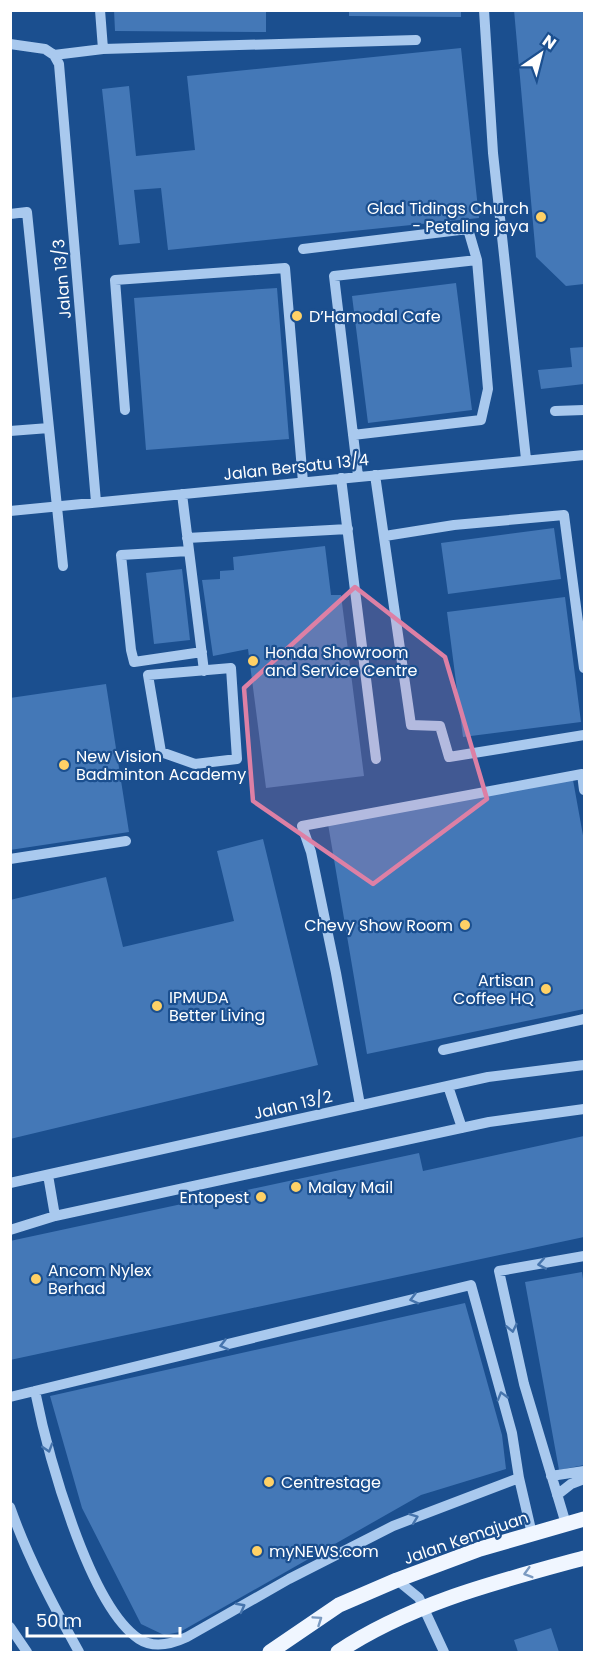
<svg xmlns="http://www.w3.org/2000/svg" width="595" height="1663" font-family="Poppins,sans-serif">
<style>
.building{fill:#4478b7}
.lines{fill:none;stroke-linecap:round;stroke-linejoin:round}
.minor{stroke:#a9c9ee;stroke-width:10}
.major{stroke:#f0f6ff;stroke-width:15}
.oneway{stroke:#4674ac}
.oneway2{stroke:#7b9ac1}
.marked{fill:#dd80a5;fill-opacity:0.2;stroke:#dd80a5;stroke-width:4.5;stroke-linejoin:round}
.poi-dot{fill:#ffd166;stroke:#1b4f8f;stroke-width:2}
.labels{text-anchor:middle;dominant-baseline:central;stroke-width:4.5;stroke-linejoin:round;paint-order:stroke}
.poi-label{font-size:16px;fill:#fff;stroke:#1b4f8f;text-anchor:start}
.street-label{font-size:16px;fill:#fff;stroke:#1b4f8f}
</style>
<rect width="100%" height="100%" fill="#1b4f8f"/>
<path class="building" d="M114,10H266V32L115,31Z
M349,10H461V17L349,16Z
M514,10H584V284L566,286L536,257Z
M461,48L479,218L168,250L161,188L134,190L140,243L119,245L102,89L129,86L136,156L195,150L187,76Z
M456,283L472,410L368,423L352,296Z
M277,288L289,439L146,450L134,298Z
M584,347V384L541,389L538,370L572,367L570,348Z
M554,528L561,579L448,594L441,543Z
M325,546L331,595H341L364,776L266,788L248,649L213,656L202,580L220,579V571L234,570L233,557Z
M182,569L190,640L154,644L146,573Z
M565,597L581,722L463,737L447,612Z
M106,684L129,832L10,850V698Z
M573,780L584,841V1009L367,1054L328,824Z
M263,839L318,1065L10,1139V900L106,877L123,947L234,921L217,851Z
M584,1136V1237L10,1360V1241L419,1153L423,1171Z
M582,1272L584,1286V1465L559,1470L525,1282Z
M465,1303L502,1435L506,1469L421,1495L180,1632L164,1635L141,1624L82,1508L50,1396Z
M551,1628L559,1652H518L514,1640Z"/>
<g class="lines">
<path class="minor" d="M100,10L103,49L416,40
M484,10L493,153L526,459
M10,44L45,49L54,55L103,49
M54,55L59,64L96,502
M10,214L27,212L63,566
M303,249L468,229L477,260L488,389L481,420L353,435
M125,410L115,280L285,268L303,482
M555,411L584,410
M10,431L49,428
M375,475L411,725L440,726L449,757L584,735
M358,476L334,276L477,260
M341,478L376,759
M182,494L204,671
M10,511L584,455
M385,536L454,525L564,515L584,668
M187,538L348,529
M189,551L121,555L131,650L134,662L202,652
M231,668L237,759L195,764L161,752L148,675Z
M10,859L126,841
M443,1050L584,1019
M448,1086L462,1128
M360,1105L336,973L311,852L302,826L582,774L584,790
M10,1183L488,1077L584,1065
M55,1216L489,1122L584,1109
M10,1230L55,1216L48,1175
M10,1397L471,1285L512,1433L519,1478L393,1526L289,1579L187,1637C172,1644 154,1649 139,1639C88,1605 47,1451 35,1391
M551,1476L584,1471
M519,1478L532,1534
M557,1495L571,1484L584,1479
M10,1507C28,1558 53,1605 79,1652
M566,1524L524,1384L499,1271L584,1256
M397,1580L419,1598L444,1652
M10,1627L27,1652"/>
<path class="major" d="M270,1652L339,1605L397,1580L480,1549L584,1519
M338,1652C411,1603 500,1581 584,1558"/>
</g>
<defs><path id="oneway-chevron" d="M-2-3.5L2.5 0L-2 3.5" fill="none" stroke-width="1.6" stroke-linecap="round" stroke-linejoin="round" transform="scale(1.5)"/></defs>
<g class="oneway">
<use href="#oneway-chevron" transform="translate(542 1264) rotate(170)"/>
<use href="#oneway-chevron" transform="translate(414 1299) rotate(166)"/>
<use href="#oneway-chevron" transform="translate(512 1328) rotate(78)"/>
<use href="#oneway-chevron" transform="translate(224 1345) rotate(166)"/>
<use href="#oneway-chevron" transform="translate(502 1396) rotate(-106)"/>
<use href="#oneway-chevron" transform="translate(48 1448) rotate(73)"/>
<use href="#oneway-chevron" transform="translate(414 1518) rotate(-21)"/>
<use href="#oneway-chevron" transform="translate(241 1607) rotate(-28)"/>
</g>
<g class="oneway2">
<use href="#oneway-chevron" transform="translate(528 1573) rotate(164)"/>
<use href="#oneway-chevron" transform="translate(318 1620) rotate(-34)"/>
</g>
<path class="marked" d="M355,587L445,657L487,799L373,884L253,801L244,688Z"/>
<g class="poi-dot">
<circle cx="541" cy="217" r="6"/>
<circle cx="297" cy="316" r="6"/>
<circle cx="253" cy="661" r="6"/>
<circle cx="64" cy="765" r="6"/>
<circle cx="465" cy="925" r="6"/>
<circle cx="546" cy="989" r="6"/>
<circle cx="157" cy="1006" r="6"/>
<circle cx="296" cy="1187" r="6"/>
<circle cx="261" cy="1197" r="6"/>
<circle cx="36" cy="1279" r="6"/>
<circle cx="269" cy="1482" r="6"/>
<circle cx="257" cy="1551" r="6"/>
</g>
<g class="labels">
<g class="poi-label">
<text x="529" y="208" text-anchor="end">Glad Tidings Church<tspan x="529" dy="18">- Petaling jaya</tspan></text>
<text x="309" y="316">D’Hamodal Cafe</text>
<text x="265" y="652">Honda Showroom<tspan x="265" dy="18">and Service Centre</tspan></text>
<text x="76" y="756">New Vision<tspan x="76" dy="18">Badminton Academy</tspan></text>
<text x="453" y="925" text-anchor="end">Chevy Show Room</text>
<text x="534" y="980" text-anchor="end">Artisan<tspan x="534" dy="18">Coffee HQ</tspan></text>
<text x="169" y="997">IPMUDA<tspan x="169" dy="18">Better Living</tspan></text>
<text x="308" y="1187">Malay Mail</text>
<text x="249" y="1197" text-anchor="end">Entopest</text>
<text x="48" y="1270">Ancom Nylex<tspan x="48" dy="18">Berhad</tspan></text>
<text x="281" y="1482">Centrestage</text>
<text x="269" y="1551">myNEWS.com</text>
</g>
<g class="street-label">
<text transform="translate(62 279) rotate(-95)">Jalan 13/3</text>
<text transform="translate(296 467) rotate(-6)">Jalan Bersatu 13/4</text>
<text transform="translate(293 1105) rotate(-13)">Jalan 13/2</text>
<text transform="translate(466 1538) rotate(-19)">Jalan Kemajuan</text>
</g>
</g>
<rect width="595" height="1663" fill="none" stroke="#ffffff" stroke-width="24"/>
<g transform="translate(541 54) rotate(35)" stroke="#1b4f8f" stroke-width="4.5" paint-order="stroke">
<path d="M0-4.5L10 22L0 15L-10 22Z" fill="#ffffff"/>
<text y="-9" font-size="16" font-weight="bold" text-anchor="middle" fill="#ffffff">N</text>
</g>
<path d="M27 1627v9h153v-9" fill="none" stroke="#ffffff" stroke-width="3"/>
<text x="36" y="1627" font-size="18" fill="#ffffff" stroke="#1b4f8f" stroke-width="4.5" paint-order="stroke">50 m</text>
</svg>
